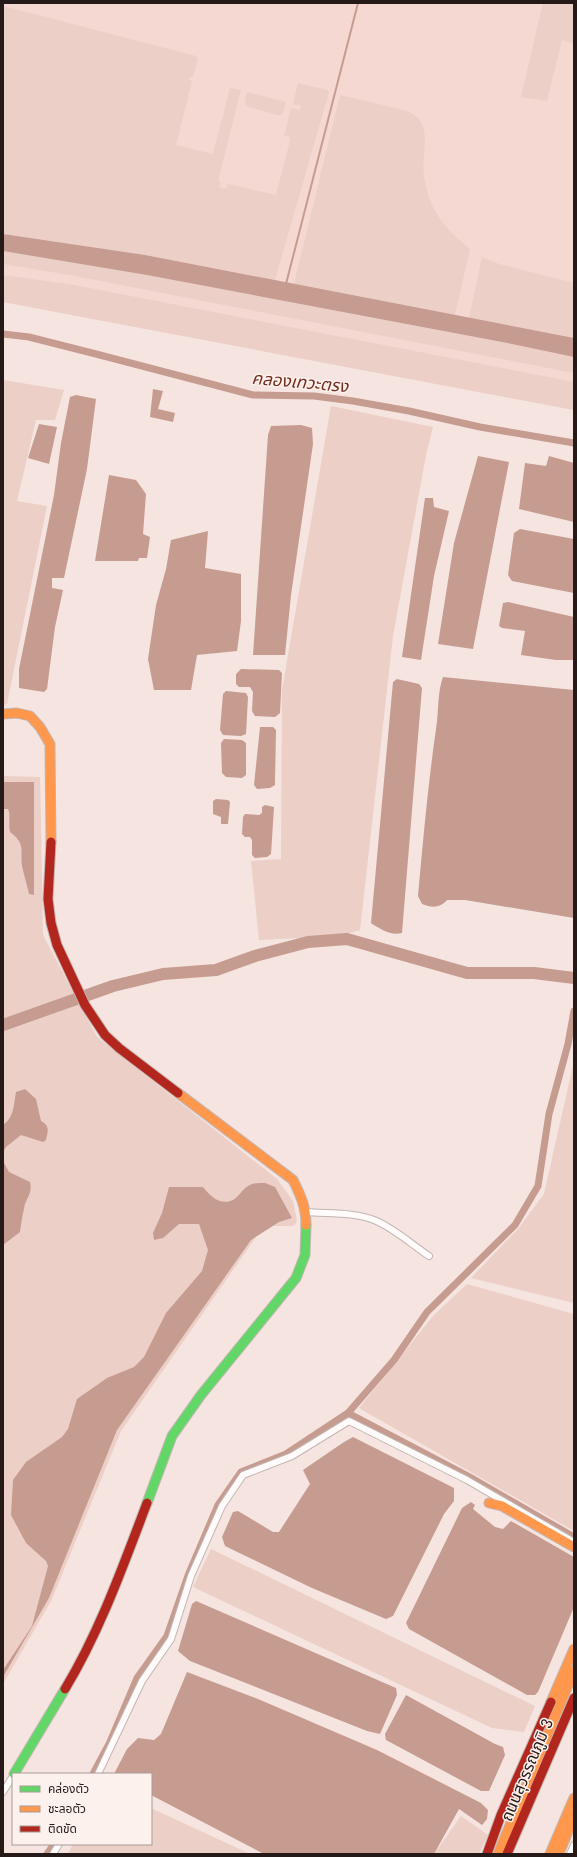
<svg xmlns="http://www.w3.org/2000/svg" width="577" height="1857" font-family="Jost,'Noto Sans Thai',sans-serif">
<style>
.built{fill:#f4d8d1}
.green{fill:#eccfc7}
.water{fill:#c69b90}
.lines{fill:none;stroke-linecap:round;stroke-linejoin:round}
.stream{stroke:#c69b90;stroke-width:2}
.canal{stroke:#c69b90;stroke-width:7}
.river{stroke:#c69b90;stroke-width:12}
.street-casing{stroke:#c2b6b2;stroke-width:8}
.fast-casing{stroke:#c2b6b2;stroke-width:11}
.slow-casing{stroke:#c2b6b2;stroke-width:11}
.jam-casing{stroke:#c2b6b2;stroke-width:11}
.street{stroke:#fefbfa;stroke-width:6}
.fast{stroke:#63d668;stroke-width:9}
.slow{stroke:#ff974d;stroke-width:9}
.jam{stroke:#b3261e;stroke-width:9}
.labels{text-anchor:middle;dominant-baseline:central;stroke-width:3;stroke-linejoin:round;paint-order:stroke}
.street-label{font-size:16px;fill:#251a18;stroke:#fdf1ee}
.water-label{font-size:17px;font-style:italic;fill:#722d1b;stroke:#fdf1ee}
</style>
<rect width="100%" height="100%" fill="#f5e4df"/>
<path class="built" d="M3,3H574V410L3,302Z"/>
<path class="green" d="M543,3H574V43L562,40L547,101L521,97Z
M3,6L196,56L198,60L193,77H190L189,80L192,81L176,145L213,154L230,88L241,90L218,181H220V187L226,189L228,184L276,195L291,137L284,136L291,108L300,110L301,106L293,104L298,83L327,90L329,92L275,280L145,255L3,234Z
M247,92L286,102L284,111L281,115H277L246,106L245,100Z
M340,95L407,111C436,122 420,153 424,176C425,184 427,193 430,200C438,221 453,235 470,249L455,315L294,284Z
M3,251L147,275L512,344L574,357V373L75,276L3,264Z
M482,257L499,264L574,283V338L469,318Z
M3,275L74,285L574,382V410L3,302Z
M3,380L64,390L55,420H36L17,501L47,506L7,704L3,705Z
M331,406L433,427L426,455L393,636L360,930L338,936L259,940L251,861L281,859L282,690Z
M3,776L40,777L43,935L97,1037L277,1179L293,1201L297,1221L296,1223L293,1226H271L258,1234L121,1431L51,1601L3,1684Z
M574,1061V1303L471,1278L518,1229L544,1194Z
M467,1284L574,1314V1531L359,1408L433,1316Z
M211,1549L535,1706L524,1732L492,1728L193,1587Z
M151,1808L250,1854H68L73,1844H151Z
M461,1816L488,1835L479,1854H434Z"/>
<path class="water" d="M3,234L145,255L574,338V357L512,344L147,275L3,251Z
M153,389L163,391L158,409L175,413L173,422L150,417Z
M76,395L96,399L87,469L64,578H52V588L63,590L55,627L47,689L44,692L19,688V669L54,495L61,443L70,397Z
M39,424L57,427L49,464L28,458Z
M301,425L312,428L313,444L291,595L285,655H253L268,435L271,426Z
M478,456L509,462L473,649L438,644L454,543Z
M549,456L574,463V522L519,509L525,463L546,466Z
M109,475L136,480L146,494L143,534L150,537L147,558H139L138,561H95Z
M425,498H433L434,507L449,511L434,576L421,660L402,657Z
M520,529L574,539V593L512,581L508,575L514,533Z
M208,531L205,568L241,574V621L237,651L197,655L191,690H154L148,659L156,605L166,569L171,540Z
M508,602L574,617V660H556L521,655L525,631L502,628L499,626L503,603Z
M241,669L279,670L282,673L280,713L275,717L255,716L252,711L253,692L250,687H239L236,684V674Z
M443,677L574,690V918L465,900H447C440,908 432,908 422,904L418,896C423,840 428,785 436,729C439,712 437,693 443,677Z
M397,679L419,684L422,688L402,933C391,936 380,929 371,923L393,682Z
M226,691L246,693L248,697L246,734L241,736L223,735L220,730L223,694Z
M260,727H273L276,730L275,782V785L270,788L257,789L254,785Z
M224,739L242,740L246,743V775L242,778L226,777L222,773L221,743Z
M3,782H34V895L29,894C27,885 24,875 22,866C20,849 26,844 10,832C8,824 11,815 8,809H3Z
M216,799L228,800L230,802L228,824H221V817L213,814V801Z
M265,805L274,807L271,854L267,857L255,858L252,855V840L250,837H245L242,834L243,817L245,814L259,815L262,813V807Z
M25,1089L36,1099L41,1121C50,1126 48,1130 46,1140L43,1142L21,1135L6,1147L3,1152V1125C14,1118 14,1103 16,1092Z
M3,1161L9,1172L30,1182C33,1195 25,1198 24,1209C22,1217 21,1224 20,1232L3,1245Z
M265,1183L275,1187L292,1218L279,1222L251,1240L117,1430L49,1598L3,1677V1670L32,1626L48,1566L46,1561L26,1543L11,1515L13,1480L26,1462L62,1437L68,1429L77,1399L107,1378L134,1367L144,1357L166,1313L202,1271L208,1250L199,1224H179L163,1238L154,1240L153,1233L162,1213L169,1187H203C210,1196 220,1206 233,1200C240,1196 243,1187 252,1184C256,1183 261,1183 265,1183Z
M353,1437L454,1488V1501L444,1514L393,1616L386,1619L312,1588L225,1546L222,1537L233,1512L238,1511L273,1532H279L310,1484L303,1470L344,1442Z
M471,1502L475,1505L473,1509L495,1527L503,1529L511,1521L574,1557V1607L538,1692L535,1695H527L409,1629L406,1623L462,1508Z
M196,1601L396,1688L397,1695L380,1734L367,1731L190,1661L178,1651L192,1604Z
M187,1672L258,1699L377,1750L481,1803L488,1810L487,1819L482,1825L459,1809L434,1854H264L151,1795V1774H114L127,1749L138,1738L154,1740L161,1734Z
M406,1695L495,1744L503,1747L505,1755L489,1791H481L386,1740L385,1734Z"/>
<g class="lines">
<path class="stream" d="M286,284L358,3"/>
<path class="canal" d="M3,334L29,337L96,354L253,395L314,396L353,401L409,411L480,427L574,443
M348,1413L468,1476L574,1537
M93,1774L109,1744L137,1678L167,1636L189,1573L218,1505L241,1472L286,1454L348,1413L394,1360L427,1312L515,1225L538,1186L549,1114L568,1044L574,1011
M47,1854L54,1844"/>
<path class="river" d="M3,1025L113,986L163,974L216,970L255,956L308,942L347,939L467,973H534L574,978"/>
<g class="street-casing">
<path id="street" d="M306,1212C327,1214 354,1212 374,1220C394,1228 411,1244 429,1256
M98,1774L142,1681L171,1639L191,1576L222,1506L243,1475L292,1456L349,1421L467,1480L574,1542
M3,1792L13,1776
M53,1854L59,1844
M570,1854L574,1845"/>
</g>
<g class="fast-casing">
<path id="fast" d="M147,1503L172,1436L201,1395L296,1278L305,1255L306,1225
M14,1774L65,1689"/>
</g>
<g class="slow-casing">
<path id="slow" d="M3,714L17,713L30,716L40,727L50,744L51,842
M178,1093L293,1180C301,1196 306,1207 306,1225
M489,1503L502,1506L574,1547
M551,1702L574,1649
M498,1854L574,1671
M550,1854L574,1798
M559,1854L574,1816"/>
</g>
<g class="jam-casing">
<path id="jam" d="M51,842L48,899L51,923L57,945L85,1005L105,1035L119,1048L178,1093
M65,1689C100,1631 123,1566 147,1503
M487,1854L501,1815L551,1702
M507,1854L574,1698"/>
</g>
<use href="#street" class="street"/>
<use href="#fast" class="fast"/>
<use href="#slow" class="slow"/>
<use href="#jam" class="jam"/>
</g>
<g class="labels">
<g class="street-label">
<text transform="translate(527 1770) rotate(-67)">ถนนสุวรรณภูมิ 3</text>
</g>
<g class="water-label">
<text transform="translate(300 382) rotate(5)">คลองเทวะตรง</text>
</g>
</g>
<rect width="577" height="1857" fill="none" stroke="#251a18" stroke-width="8"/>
<rect x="12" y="1773" width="140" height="72" fill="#fdf1ee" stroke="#a79b98"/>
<rect x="20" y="1786" width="20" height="6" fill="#63d668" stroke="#a79b98"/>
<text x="48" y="1793" font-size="12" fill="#251a18">คล่องตัว</text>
<rect x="20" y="1806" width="20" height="6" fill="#ff974d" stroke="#a79b98"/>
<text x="48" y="1813" font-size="12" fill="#251a18">ชะลอตัว</text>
<rect x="20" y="1826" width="20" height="6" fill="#b3261e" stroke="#a79b98"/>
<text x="48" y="1833" font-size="12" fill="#251a18">ติดขัด</text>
</svg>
